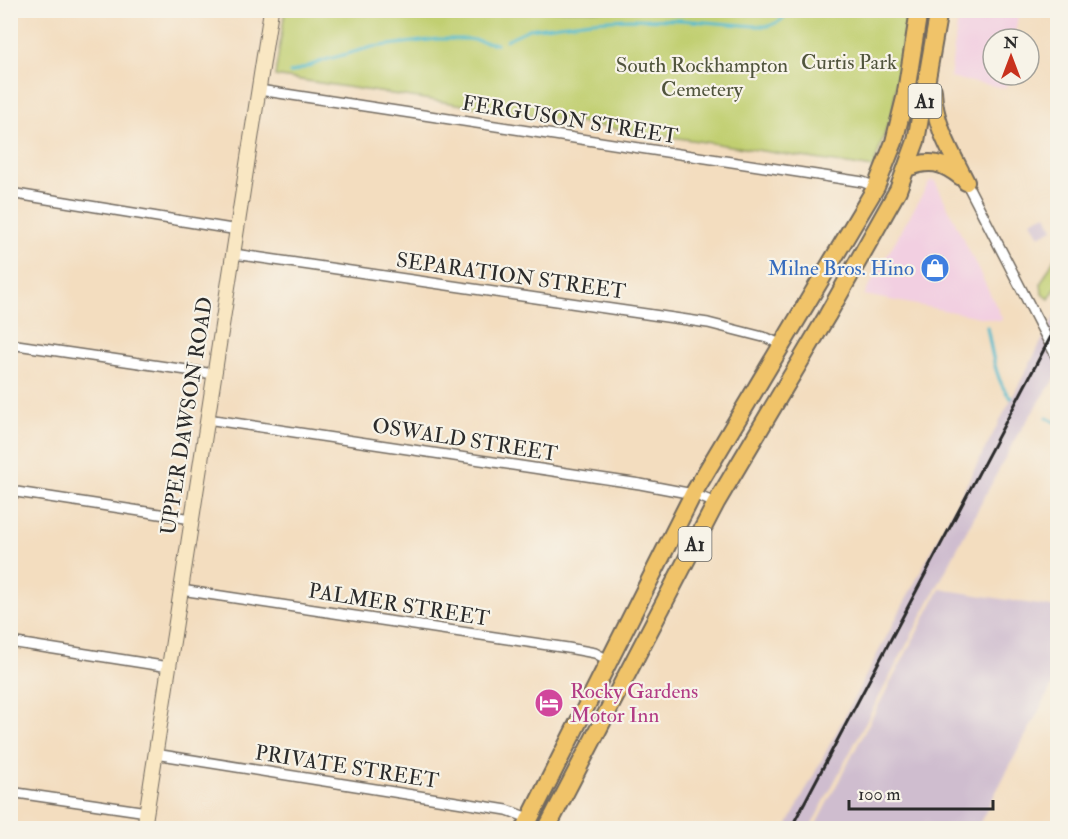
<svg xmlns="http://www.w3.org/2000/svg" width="1068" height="839" font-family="'IM FELL Double Pica',serif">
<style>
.built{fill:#f2cfe1}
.industrial{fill:#cfbdcf}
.green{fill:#c1cf71;stroke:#767d4e;stroke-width:1.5}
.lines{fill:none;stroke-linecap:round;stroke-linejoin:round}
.stream{stroke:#50bacd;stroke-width:3}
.street-casing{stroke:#71695f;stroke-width:12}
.secondary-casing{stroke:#71695f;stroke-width:16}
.highway-casing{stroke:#71695f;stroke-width:20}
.street{stroke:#fff;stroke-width:9}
.secondary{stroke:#f9e7c3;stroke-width:14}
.highway{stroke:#f0c369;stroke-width:16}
.rail{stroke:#2b2b2b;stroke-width:3}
.labels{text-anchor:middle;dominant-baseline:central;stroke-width:4.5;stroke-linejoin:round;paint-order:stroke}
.shield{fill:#f7f3e8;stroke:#686764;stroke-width:1.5}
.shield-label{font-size:20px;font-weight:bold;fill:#2b2b2b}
.park-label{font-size:21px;fill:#50543c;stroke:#f7f3e8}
.street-label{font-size:21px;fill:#2b2b2b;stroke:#f7f3e8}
.shop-label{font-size:21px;fill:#366cbe;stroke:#f7f3e8;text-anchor:end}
.hotel-label{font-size:21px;fill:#b23c85;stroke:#f7f3e8;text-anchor:start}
</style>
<rect width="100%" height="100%" fill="#f7f3e8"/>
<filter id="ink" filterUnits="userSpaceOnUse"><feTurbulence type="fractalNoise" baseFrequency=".0167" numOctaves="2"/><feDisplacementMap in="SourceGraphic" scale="12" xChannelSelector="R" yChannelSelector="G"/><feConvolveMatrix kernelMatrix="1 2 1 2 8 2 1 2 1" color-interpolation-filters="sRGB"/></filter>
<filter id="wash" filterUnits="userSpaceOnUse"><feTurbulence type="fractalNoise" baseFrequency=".008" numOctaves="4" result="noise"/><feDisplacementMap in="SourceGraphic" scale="24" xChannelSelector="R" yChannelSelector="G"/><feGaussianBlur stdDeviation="1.35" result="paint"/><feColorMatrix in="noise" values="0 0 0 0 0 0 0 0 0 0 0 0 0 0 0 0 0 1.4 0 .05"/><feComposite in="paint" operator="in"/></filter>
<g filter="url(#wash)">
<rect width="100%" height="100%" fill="#f3ddbf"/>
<path class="built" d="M959,11H1019L1014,39H993V75H1008L1006,88L950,78Z
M930,181H935L1002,318L1001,321L864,295Z"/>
<path class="industrial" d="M1046,214L1053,229L1039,236L1031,221Z
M1057,312V375L1015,439L810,828H786Z
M940,589L1057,608V676L977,828H814Z"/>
<path class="green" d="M285,11V10L907,11L893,109L873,168L275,76Z
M1057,253V286L1049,299L1042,293L1041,283Z"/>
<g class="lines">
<path class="stream" d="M506,40L529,29L591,21L628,19L680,20L755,26H769L780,21L792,10
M290,73L325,60L372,47L438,39H468L497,44
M987,327C991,347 996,385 1011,398
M1047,418L1055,422"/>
</g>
</g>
<g filter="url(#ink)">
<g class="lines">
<g class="street-casing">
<path id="street" d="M259,90L863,182L876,187
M966,182L1058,360
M10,193L238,230
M234,254L708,323L767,338L780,344
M10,344L214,374
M207,419L640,484L693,494L716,503
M10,491L192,519
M181,590L568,648L595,653L610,661
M10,642L169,667
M155,754L507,810L531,819
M10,792L147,812"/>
</g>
<g class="secondary-casing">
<path id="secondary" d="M144,828L271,10"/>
</g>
<g class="highway-casing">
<path id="highway" d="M933,90C934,124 951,152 966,182
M907,168C930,159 942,162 961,177
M525,828L693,494L876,187L894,142L905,98L919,10
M547,828L716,503L827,316L898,190L916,141L939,10"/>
</g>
<use href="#street" class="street"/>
<use href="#secondary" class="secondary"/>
<use href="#highway" class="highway"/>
<path class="rail" d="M791,828L1058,323"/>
</g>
</g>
<defs>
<g id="shop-disc" transform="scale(1.5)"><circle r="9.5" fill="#3f7fe0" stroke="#f7f3e8"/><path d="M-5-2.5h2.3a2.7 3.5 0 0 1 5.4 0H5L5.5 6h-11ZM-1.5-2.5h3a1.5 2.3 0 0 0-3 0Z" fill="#fff"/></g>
<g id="hotel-disc" transform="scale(1.5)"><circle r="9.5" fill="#d1479c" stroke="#f7f3e8"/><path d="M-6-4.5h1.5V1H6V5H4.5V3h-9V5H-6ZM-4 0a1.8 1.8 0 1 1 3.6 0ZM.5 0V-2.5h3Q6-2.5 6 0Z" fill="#fff"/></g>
</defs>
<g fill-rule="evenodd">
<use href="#shop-disc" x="935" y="268"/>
<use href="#hotel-disc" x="549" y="703"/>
</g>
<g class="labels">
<g class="shield">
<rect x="908.5" y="84" width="33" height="34" rx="4.5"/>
<rect x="678.5" y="527" width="33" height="34" rx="4.5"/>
</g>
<g class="shield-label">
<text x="925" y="101">A1</text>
<text x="695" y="544">A1</text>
</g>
<g class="park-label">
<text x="849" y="62">Curtis Park</text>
<text x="702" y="65">South Rockhampton<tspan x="702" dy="24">Cemetery</tspan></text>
</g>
<g class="street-label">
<text transform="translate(570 120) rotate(9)">FERGUSON STREET</text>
<text transform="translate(511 276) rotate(8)">SEPARATION STREET</text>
<text transform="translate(187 416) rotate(-81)">UPPER DAWSON ROAD</text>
<text transform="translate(465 440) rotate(9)">OSWALD STREET</text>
<text transform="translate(399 605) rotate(9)">PALMER STREET</text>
<text transform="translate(347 767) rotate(9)">PRIVATE STREET</text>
</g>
<g class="shop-label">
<text x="914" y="268">Milne Bros. Hino</text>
</g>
<g class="hotel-label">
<text x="570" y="691">Rocky Gardens<tspan x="570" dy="24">Motor Inn</tspan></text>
</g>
</g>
<rect width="1068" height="839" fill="none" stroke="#f7f3e8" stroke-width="36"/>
<g transform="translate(1011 57)"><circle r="28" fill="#f7f3e8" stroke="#a5a39c" stroke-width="1.5"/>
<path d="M0-4.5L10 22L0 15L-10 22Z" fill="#c8321e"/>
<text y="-9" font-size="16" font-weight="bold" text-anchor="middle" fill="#2b2b2b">N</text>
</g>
<path d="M849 800v9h144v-9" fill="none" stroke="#2b2b2b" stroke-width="3"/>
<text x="858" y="800" font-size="18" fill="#2b2b2b" stroke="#f7f3e8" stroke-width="4.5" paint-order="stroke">100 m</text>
</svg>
